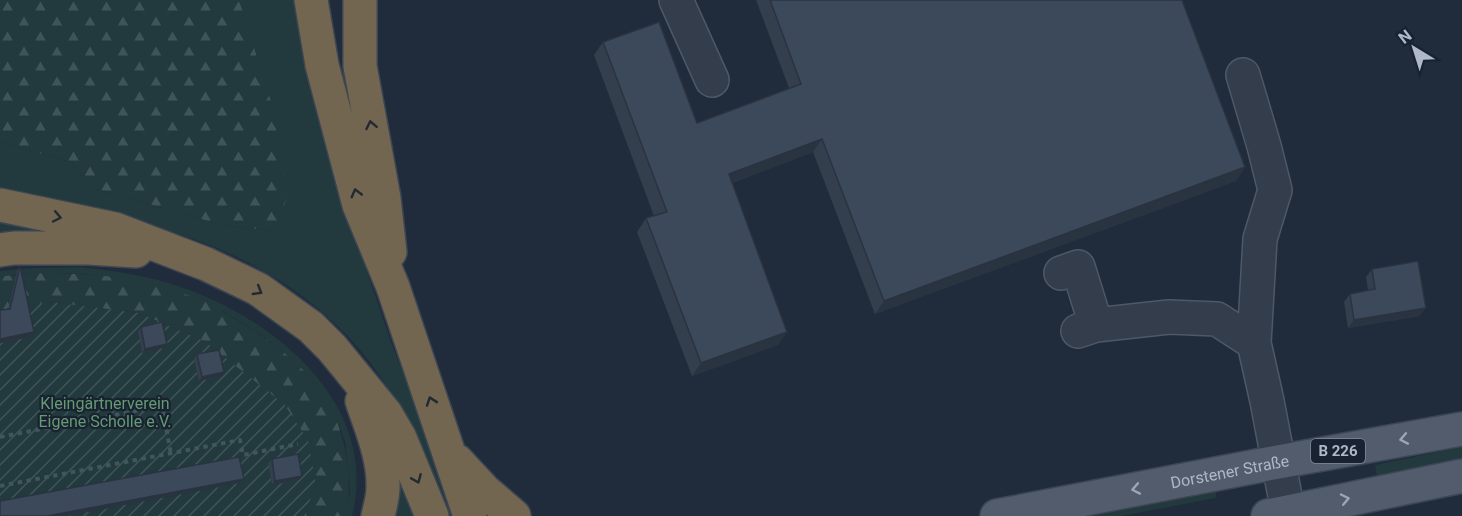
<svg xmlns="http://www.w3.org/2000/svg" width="1462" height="516" font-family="Roboto,sans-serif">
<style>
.grass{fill:#22393d}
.forest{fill:url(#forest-firs)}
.garden{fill:url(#garden-furrows)}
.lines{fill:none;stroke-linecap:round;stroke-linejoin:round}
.minor-casing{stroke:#4f5866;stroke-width:36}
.major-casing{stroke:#3d4655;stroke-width:36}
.highway-casing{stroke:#3c4553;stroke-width:36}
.path{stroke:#40565a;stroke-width:4;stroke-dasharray:4.5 4.5;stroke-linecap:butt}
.minor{stroke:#343d4c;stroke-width:33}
.major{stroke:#525c6c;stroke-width:33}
.highway{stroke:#726650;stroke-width:33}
.wall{fill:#343f4e}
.shaded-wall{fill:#2a3340}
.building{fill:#3c495b;stroke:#2a3340;stroke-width:1.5}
.oneway{stroke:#222933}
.oneway2{stroke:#9ca6b6}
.labels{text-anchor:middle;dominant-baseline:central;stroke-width:4.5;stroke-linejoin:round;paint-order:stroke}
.shield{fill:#192230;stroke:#828b9a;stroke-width:1.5}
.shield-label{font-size:15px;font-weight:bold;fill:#afb8c8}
.park-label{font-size:16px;fill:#649b72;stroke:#192230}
.street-label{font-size:16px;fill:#afb8c8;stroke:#192230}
</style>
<defs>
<pattern id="forest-firs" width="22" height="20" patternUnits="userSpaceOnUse" patternTransform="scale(1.5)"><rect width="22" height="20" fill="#22393d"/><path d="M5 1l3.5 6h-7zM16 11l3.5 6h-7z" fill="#405458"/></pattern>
<pattern id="garden-furrows" width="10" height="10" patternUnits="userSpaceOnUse" patternTransform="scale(1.5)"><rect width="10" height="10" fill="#22393d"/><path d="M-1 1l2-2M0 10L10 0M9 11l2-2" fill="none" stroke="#405458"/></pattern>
</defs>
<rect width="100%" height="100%" fill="#202b3c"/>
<path class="grass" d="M239,0H300L356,239L391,342L459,516H447C428,472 410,425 385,384C342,316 271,267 196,240C168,230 140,225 112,219C74,211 37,203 0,195V142L71,162L96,189L219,224L273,231Z
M0,220L82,235L0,239Z
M81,267C113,271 145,275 175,285C272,316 381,403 352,516H346L350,490L345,442L339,425L288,356L263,336L223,311L119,278L85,274L48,273L18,274L0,277V271L33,268Z
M1462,447V459L1377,478L1375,465Z
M396,465L414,516H389Z
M1216,492V498L1122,516H1093Z"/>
<path class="forest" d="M0,0H239L273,108L287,198L273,231L219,224L96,189L71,162L0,142Z
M48,273C72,274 97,274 121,278C136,281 151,285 165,289C175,292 186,294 196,298C211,304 226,313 240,322C299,357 343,399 348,471C349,486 350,501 346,516H304L316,485L204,341L139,313L50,302L0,310V277L18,274Z"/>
<path class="garden" d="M50,302L139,313L204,341L284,404L308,440L316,485L304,516H0V310Z"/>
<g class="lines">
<g class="minor-casing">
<path id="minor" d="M676,0L712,80
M1061,273L1078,267L1096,325
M1078,331L1096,325L1169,317L1217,319L1254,343L1260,239L1275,190L1264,146L1243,75
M1254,343L1267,401L1288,512"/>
</g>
<g class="major-casing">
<g id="major">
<path id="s1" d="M997,516L1278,462L1462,429"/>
<path d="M1268,516L1462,476"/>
</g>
</g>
<g class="highway-casing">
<path id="highway" d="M311,0L322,65L359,205L393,287L470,516
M360,0V66L384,198L390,252
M0,205L115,229L206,264L258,289L311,327L332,348L386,414L400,438L432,516
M0,250L14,248H88L136,251
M362,401C371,428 384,458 383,488C383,497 380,507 378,516
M457,461L485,491L514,516"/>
</g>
<path class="path" d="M0,437L162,406L171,454
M0,486L240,440L243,455L298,444"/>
<use href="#minor" class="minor"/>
<use href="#major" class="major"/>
<use href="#highway" class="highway"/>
</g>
<path class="wall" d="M756,0H1182L1245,167L1236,181L875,314L813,152L732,183L787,332L778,345L692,376L637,232L646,218L654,216L594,55L603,42L697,123L789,88Z
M20,266L31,337L0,343V310L8,309L17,271Z
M1372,269L1420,316L1348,328L1344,302L1350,294L1368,290L1366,277Z
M141,327L167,344L164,348L142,353L138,331Z
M197,354L221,376L199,381L194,359Z
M272,459L302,476L299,480L272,485L268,463Z"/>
<path class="shaded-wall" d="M822,139L813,152L720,187L729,174Z
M1245,167L1236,181L875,314L884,301Z
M1426,308L1420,316L1348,328L1354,320Z
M34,332L31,337L0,343V339Z
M787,332L778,345L692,376L701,363Z
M167,344L164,348L142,353L145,349Z
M224,372L221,376L199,381L202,377Z
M302,476L299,480L272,485L275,481Z
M244,479L240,483L67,516H47Z"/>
<path class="building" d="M770,0H1182L1245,167L884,301L822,139L729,174L787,332L701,363L646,218L667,212L603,42L659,22L697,123L801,84Z
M1418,261L1426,308L1354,320L1350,294L1375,289L1372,269Z
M20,266L34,332L0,339V310L10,309Z
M162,322L167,344L145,349L141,327Z
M219,350L224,372L202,377L197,354Z
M298,454L302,476L275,481L272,459Z
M239,457L244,479L47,516H0V501Z"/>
<defs><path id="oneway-chevron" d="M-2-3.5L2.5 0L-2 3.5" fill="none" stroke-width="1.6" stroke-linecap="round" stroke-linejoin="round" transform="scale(1.5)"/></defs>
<g class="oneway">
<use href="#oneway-chevron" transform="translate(371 125) rotate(-101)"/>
<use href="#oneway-chevron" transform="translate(356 193) rotate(-105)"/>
<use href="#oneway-chevron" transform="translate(57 217) rotate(12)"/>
<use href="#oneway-chevron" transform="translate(258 291) rotate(31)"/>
<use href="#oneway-chevron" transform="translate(431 401) rotate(-109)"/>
<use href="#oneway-chevron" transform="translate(417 479) rotate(67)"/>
</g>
<g class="oneway2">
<use href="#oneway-chevron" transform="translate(1404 439) rotate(169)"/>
<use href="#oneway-chevron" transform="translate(1136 489) rotate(169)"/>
<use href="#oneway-chevron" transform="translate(1345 499) rotate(-12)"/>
</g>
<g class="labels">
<rect class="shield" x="1311" y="439" width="54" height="24" rx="4.5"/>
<g class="shield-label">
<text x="1338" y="451">B 226</text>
</g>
<g class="park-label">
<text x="105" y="403">Kleingärtnerverein<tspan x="105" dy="18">Eigene Scholle e.V.</tspan></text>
</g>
<g class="street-label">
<text stroke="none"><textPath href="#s1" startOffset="237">Dorstener Straße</textPath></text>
</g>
</g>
<g transform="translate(1414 48) rotate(322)" stroke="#192230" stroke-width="4.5" paint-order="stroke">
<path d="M0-4.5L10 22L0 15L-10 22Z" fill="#afb8c8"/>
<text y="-9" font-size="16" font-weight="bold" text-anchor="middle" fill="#afb8c8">N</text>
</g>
</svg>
